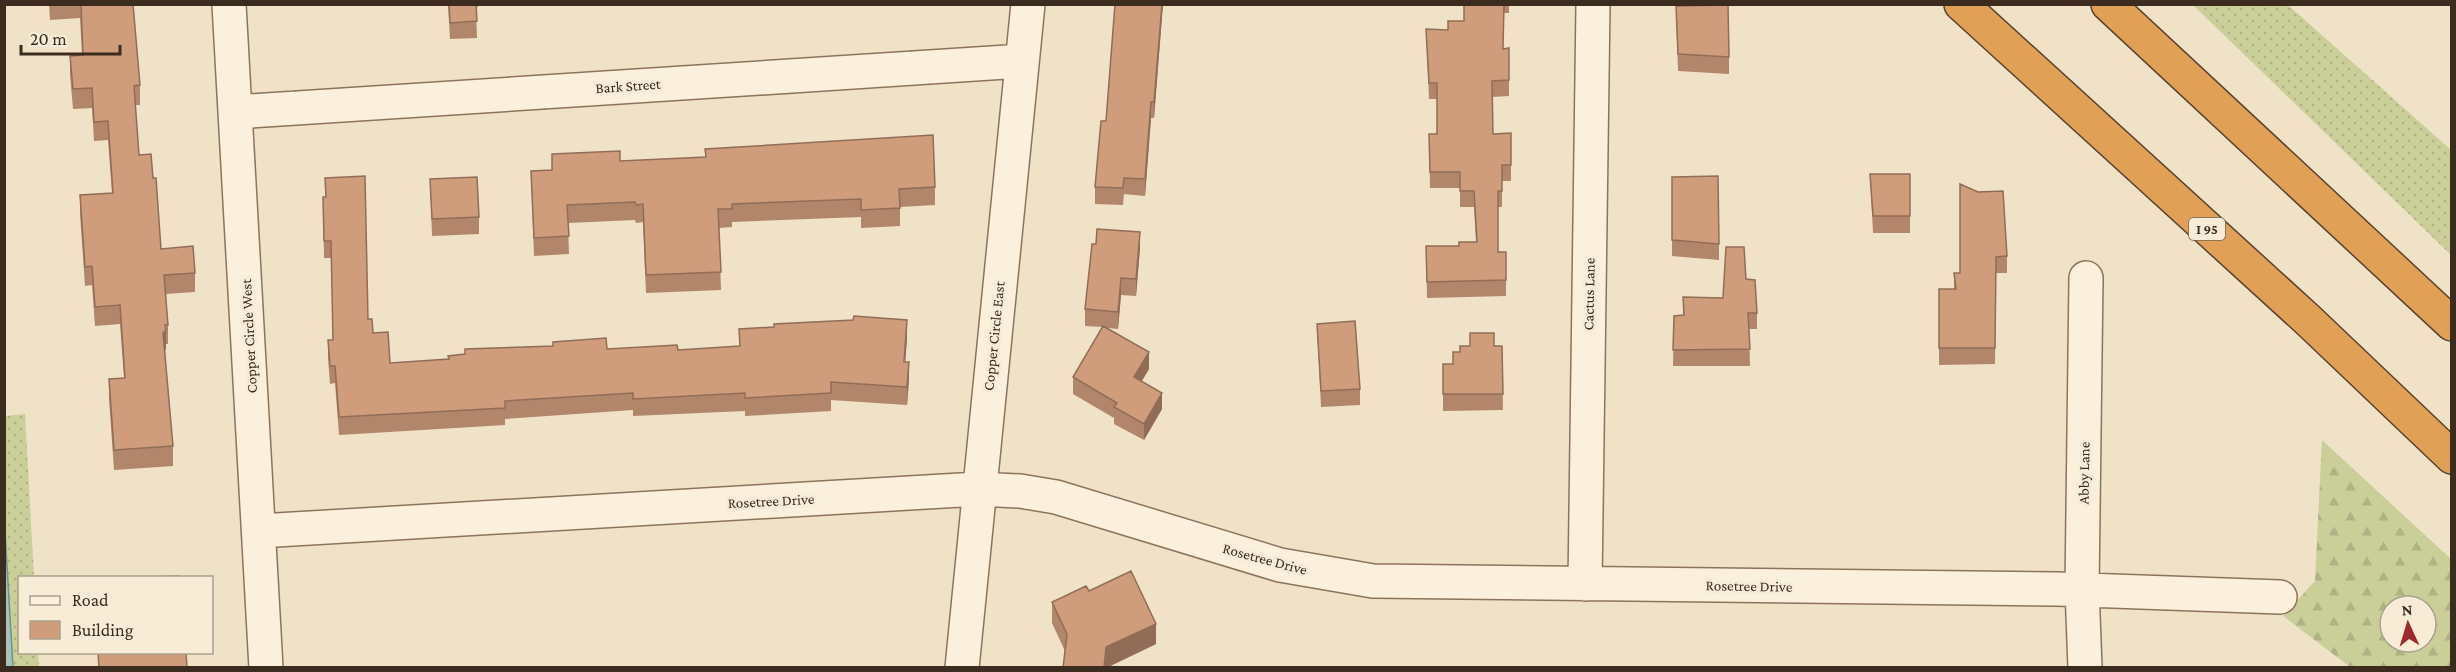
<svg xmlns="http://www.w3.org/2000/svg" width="2456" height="672" font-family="'Crimson Pro',serif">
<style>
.grass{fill:url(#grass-dots)}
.forest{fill:url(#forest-firs);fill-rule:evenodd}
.water{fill:#a8c3bb;stroke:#6e9288;stroke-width:1.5}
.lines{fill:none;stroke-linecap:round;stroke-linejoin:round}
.minor-casing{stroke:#8c745b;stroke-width:36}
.highway-casing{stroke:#5a422f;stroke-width:36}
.minor{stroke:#faf0db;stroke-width:33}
.highway{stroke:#e0a056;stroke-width:33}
.wall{fill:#b2866b}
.shaded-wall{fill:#916d57}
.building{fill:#cf9c7c;stroke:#916d57;stroke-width:1.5}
.labels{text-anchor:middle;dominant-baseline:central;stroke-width:6;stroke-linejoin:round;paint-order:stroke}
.shield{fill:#f7edd7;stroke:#746656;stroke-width:1.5}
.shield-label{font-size:14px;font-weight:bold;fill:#3c2c1f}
.street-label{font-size:15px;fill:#3c2c1f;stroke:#f7edd7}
</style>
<defs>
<pattern id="grass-dots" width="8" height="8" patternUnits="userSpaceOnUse" patternTransform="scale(1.5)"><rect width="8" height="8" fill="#cacf9a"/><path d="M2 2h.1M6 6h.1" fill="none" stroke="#aeb284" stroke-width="1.8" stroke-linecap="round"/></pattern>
<pattern id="forest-firs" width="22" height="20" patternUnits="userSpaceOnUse" patternTransform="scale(1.5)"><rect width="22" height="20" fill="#cacf9a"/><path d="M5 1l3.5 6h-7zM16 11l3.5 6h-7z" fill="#aeb284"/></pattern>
</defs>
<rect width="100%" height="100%" fill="#f0e2c7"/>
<path class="grass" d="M2193,5H2288L2451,150V255Z
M25,414L34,577L20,578V652L38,653L39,667H13L5,532V416Z"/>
<path class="forest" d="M2322,440L2451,559V667H2350L2283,616L2315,581ZM2390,606H2426V642H2390Z"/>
<path class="water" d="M5,532L13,667H5Z"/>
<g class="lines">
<g class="minor-casing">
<path id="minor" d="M229,4L266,668
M235,112L1022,61
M259,531L978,489L1020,491L1056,497L1280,565L1373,581L2057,589L2280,597
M1585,584L1593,4
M962,668L1028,4
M2085,668L2082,589L2086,278"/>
</g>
<g class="highway-casing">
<path id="highway" d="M1961,4L2308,320L2452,457
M2108,4L2452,324"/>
</g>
<use href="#minor" class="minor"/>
<use href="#highway" class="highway"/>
</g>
<path class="wall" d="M49,4H133L140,85V105H135L139,155L153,178L161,249L195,273V292L166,294L168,325V344H166V349L165,350L173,446V466L114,470L109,399V379L124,378L120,324L95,326L92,285L85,286L80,214V195L112,193L108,140L94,141L92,108L73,109L70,75V56L82,55L80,18L50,20Z
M448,4H478V7H476L477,38L450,39Z
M1115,4H1163L1154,118H1151L1145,196L1124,194L1123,205L1095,204V187L1106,121Z
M1464,4H1509V13H1504L1503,49L1509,48V96L1492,97L1493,134L1511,133V181H1502V207H1498V252H1506V296L1427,298L1426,246H1459L1476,242L1474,207H1460V188H1430L1429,134H1437V99H1429L1426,29L1448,30V21H1464Z
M1676,6L1729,57V74L1678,71Z
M552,154L620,161L935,187V205L900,207V226L861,228V217L732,222V227L719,228L721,290L646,293L643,222L636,223L635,220L568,223L569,254L534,256L531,171L552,170Z
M1870,174H1910V233H1873Z
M430,179L479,217V234L432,236Z
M1960,184L2007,256V273H1996L1995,364L1939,365V289H1954V273H1960Z
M323,197L373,333L390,363L607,349L678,350L739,346V329L907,338L905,362L909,379L907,405L831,400V411L745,416V411L633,416V410L505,419V425L339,435L335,383L330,384L328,358V340H333L331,258H324Z
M1672,240L1719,244V260L1672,256Z
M1096,244L1140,248L1136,296L1121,295L1118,329L1107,328L1149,369L1142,381L1162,409L1144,440L1114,424V418L1073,394V377L1103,327L1085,326V309Z
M1746,279L1757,313V329H1749L1750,366H1673L1674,316L1683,315V297L1723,298Z
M1317,324L1360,389V405L1321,407Z
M1494,346H1502L1503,410L1443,411V364H1453L1460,352Z
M1089,591L1156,644L1106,668H1063L1065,651L1052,623V602Z"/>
<path class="shaded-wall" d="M1162,4H1163L1154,118V102Z
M1151,102V118L1145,196V179Z
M1140,232V248L1136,296V279Z
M1121,278V295L1118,329V312Z
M907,320V338L904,379V362Z
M166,330V349L163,352V333Z
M1149,352V369L1134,393V377Z
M909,362V379L907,405V387Z
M1162,393V409L1144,440V424Z
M1156,624V644L1106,668H1104L1106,647Z"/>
<path class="building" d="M81,4H133L140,85L134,86L139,155L151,154L153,178H156L161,249L193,246L195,273L164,275L168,325H165L166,330L163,333L173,446L114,450L109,379L125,378L120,305L95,307L92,266L85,267L80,195L113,193L108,121L94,122L92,88L73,89L70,56L83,55Z
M449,4H476L477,21L450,23Z
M1115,4H1162L1154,102H1151L1145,179L1124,178L1123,188L1095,187L1101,121H1106Z
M1464,4H1504L1503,49L1509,48V80L1492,81L1493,134L1511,133V165H1502V191H1498V252H1506V280L1427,282L1426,246H1459V242H1477L1474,191H1460V172H1430L1429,134H1437V83H1429L1426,29L1448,30V21H1464Z
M1728,5L1729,57L1678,54L1676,6Z
M933,135L935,187L899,189L900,208L861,210V199L732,204V209H718L721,272L646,275L643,204L636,205L635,202L567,205L569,236L534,238L531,171L552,170V154L620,151V161L706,157L705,149Z
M1870,174H1910V216H1873Z
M365,176L368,319H372L373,333L388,332L390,363L449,359L448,356L465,354V349L553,346V342L606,338L607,349L677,345L678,350L740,346L739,329L774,327V324L853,320L854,316L907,320L904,362H909L907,387L831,382V393L745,398V393L633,399V393L505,401V408L339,417L335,366H330L328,340H333L331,241H324L323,197H326L325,178Z
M1718,176L1719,244L1672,240V177Z
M477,177L479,217L432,219L430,179Z
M1960,184L1978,192L2003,191L2007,256L1996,257L1995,348H1939V289H1956L1954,273H1960Z
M1097,229L1140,232L1136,279L1121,278L1118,312L1085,309L1092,244H1096Z
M1726,247H1744L1746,279L1755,280L1757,313H1748L1750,349L1673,350L1674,316L1684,315L1683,297L1723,298Z
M1355,321L1360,389L1321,391L1317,324Z
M1103,326L1149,352L1134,377L1162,393L1144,424L1114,407L1117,403L1073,377Z
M1470,333H1494V346H1502L1503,394H1443V364H1453V352H1460V346H1470Z
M1131,571L1156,624L1106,647L1104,668H1063L1067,634L1052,602L1086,586L1089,591Z
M179,576V578H124Z
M98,652H186L187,668H99Z"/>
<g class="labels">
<rect class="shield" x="2189" y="218" width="36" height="22" rx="4.5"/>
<g class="shield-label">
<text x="2207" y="229">I 95</text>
</g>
<g class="street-label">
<text transform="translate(628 86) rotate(-4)">Bark Street</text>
<text transform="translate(1589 294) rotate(-89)">Cactus Lane</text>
<text transform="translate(249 336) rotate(-93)">Copper Circle West</text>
<text transform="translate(994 336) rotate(-84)">Copper Circle East</text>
<text transform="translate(2084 473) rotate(-89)">Abby Lane</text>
<text transform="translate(771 501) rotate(-3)">Rosetree Drive</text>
<text transform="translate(1265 559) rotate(15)">Rosetree Drive</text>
<text transform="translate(1749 586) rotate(1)">Rosetree Drive</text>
</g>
</g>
<rect width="2456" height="672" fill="none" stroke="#3c2c1f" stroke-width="12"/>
<rect x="18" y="576" width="195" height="78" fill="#f7edd7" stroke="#aca08d" stroke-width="1.5"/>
<rect x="30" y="596" width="30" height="9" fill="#faf0db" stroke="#aca08d" stroke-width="1.5"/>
<text x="72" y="606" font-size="18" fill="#3c2c1f">Road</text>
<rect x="30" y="621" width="30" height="18" fill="#cf9c7c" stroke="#aca08d" stroke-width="1.5"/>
<text x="72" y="636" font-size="18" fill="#3c2c1f">Building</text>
<g transform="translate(2408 624) rotate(356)"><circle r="28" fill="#f7edd7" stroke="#aca08d" stroke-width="1.5"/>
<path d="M0-4.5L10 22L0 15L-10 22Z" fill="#9d292e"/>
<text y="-9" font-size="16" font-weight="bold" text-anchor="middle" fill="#3c2c1f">N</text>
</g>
<path d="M21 45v9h99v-9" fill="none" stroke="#3c2c1f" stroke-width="3"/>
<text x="30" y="45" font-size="18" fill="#3c2c1f" stroke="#f7edd7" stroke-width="4.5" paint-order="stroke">20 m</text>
</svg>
